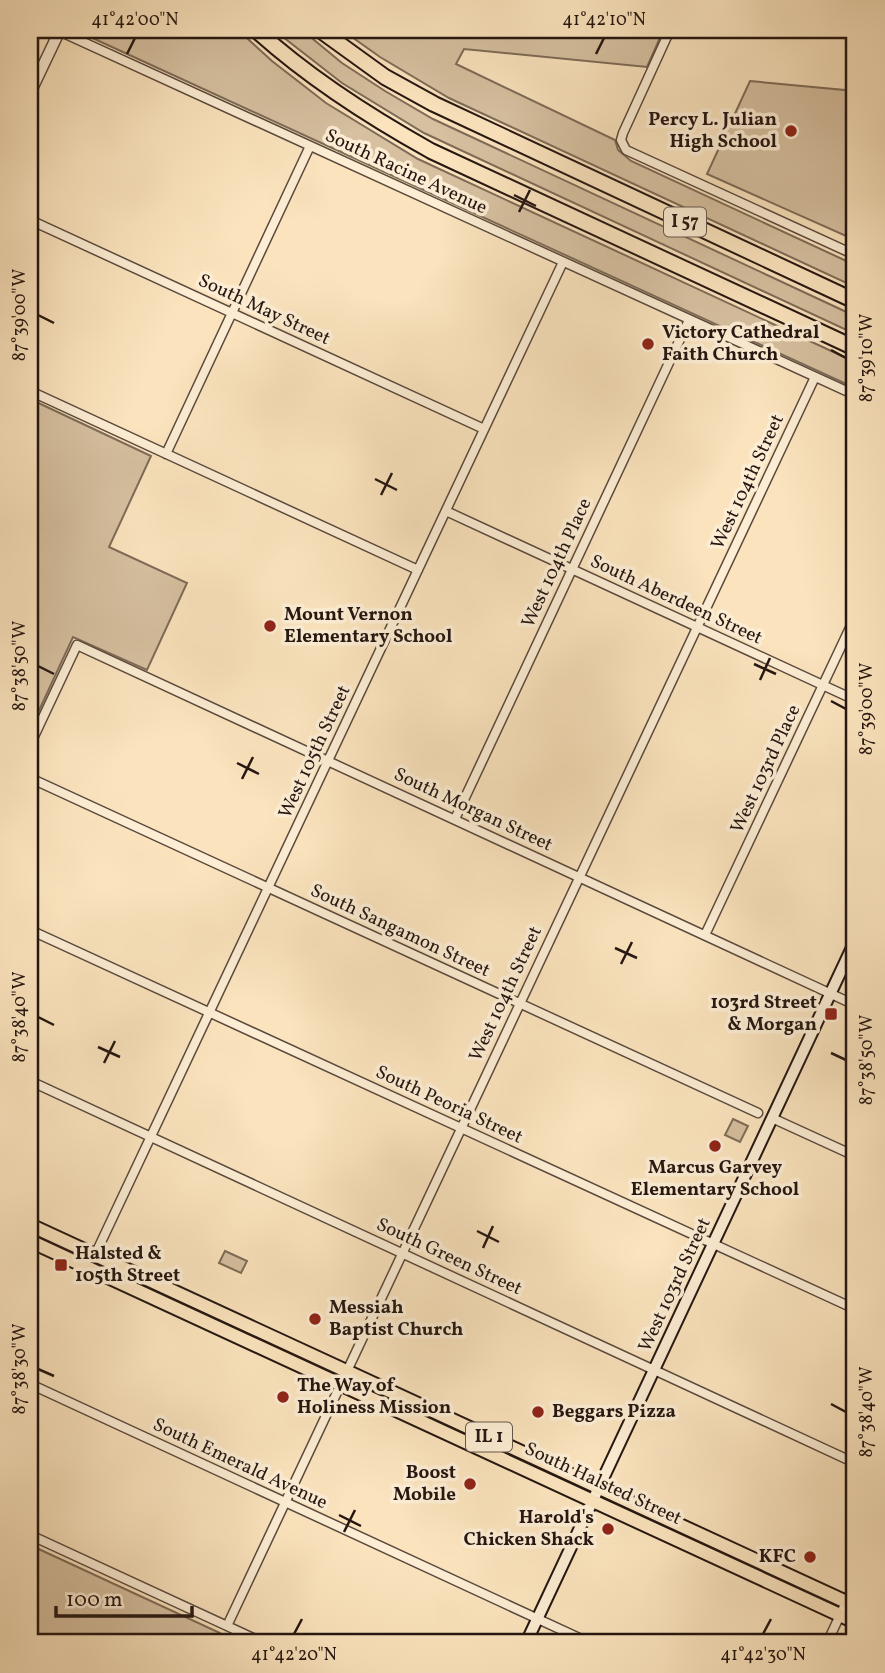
<svg xmlns="http://www.w3.org/2000/svg" width="885" height="1673" font-family="Vollkorn,serif">
<style>
.green{fill:#d6c0a0;stroke:#7e6b58;stroke-width:2}
.lines{fill:none;stroke-linecap:round;stroke-linejoin:round}
.minor-casing{stroke:#5a493c;stroke-width:11}
.tertiary-casing{stroke:#5a493c;stroke-width:13}
.secondary-casing{stroke:#251611;stroke-width:14}
.primary-casing{stroke:#251611;stroke-width:16}
.motorway-casing{stroke:#251611;stroke-width:18}
.minor{stroke:#fcedd4;stroke-width:8}
.tertiary{stroke:#fcedd4;stroke-width:10}
.secondary{stroke:#fcedd4;stroke-width:10}
.primary{stroke:#fae3bd;stroke-width:12}
.motorway{stroke:#fae3bd;stroke-width:14}
.ticks{fill:none;stroke:#251611;stroke-width:2.5}
.poi-dot{fill:#8f2418;stroke:#fcedd4;stroke-width:2.5}
.labels{text-anchor:middle;dominant-baseline:central;stroke-width:7;stroke-linejoin:round;paint-order:stroke}
.shield{fill:#fcedd4;stroke:#66564c;stroke-width:2}
.shield-label{font-size:18px;font-weight:bold;fill:#251611}
.poi-label{font-size:19px;font-weight:bold;fill:#251611;stroke:#fcedd4;text-anchor:start}
.street-label{font-size:19px;fill:#251611;stroke:#fcedd4}
.neatline{fill:none;stroke:#251611;stroke-width:2.5}
.ticks-label{font-size:18px;text-anchor:middle;fill:#251611}
</style>
<rect width="100%" height="100%" fill="#fae3bd"/>
<filter id="stains"><feTurbulence type="fractalNoise" baseFrequency=".00286" numOctaves="4"/><feColorMatrix values="0 0 0 0 .2 0 0 0 0 .09 0 0 0 0 .02 0 0 0 .5 -.17"/></filter>
<radialGradient id="worn" r=".72"><stop offset=".6" stop-color="#630" stop-opacity="0"/><stop offset="1" stop-color="#630" stop-opacity=".3"/></radialGradient>
<path class="green" d="M75,30H238L272,61L326,103L418,159L855,362V388Z
M274,30H302L342,63L385,91L433,119L855,316V334L424,133L342,83Z
M342,30L663,31L647,67L464,49L456,64L615,140L618,150L631,161L855,265V287L449,98L380,57Z
M750,81L855,91V240L707,174Z
M30,399L151,456L109,547L187,583L147,670L73,637L30,730Z
M733,1119L748,1126L740,1142L725,1135Z
M225,1251L247,1261L241,1273L219,1263Z
M30,1545L220,1633L216,1643H30Z"/>
<g class="lines">
<g class="minor-casing">
<path id="minor" d="M670,30L623,133L621,140L626,150L855,255
M59,31L855,395
M30,220L484,429
M30,391L418,570
M166,454L310,146
M446,511L855,700
M30,745L77,645L855,1005
M30,778L758,1113
M455,819L689,320
M30,930L855,1309
M705,935L855,617
M30,1081L855,1463
M772,1118L855,1156
M95,1255L563,262
M30,1384L590,1643
M30,1535L264,1643
M227,1626L815,377
M827,1643L855,1583"/>
</g>
<g class="tertiary-casing">
<path id="tertiary" d="M30,93L60,30"/>
</g>
<g class="secondary-casing">
<path id="secondary" d="M526,1643L855,941"/>
</g>
<g class="primary-casing">
<path id="primary" d="M30,1225L855,1606
M30,1241L855,1622"/>
</g>
<g class="motorway-casing">
<path id="motorway" d="M256,30C309,78 368,116 431,151L855,348
M320,30L385,77L434,104L855,301"/>
</g>
<use href="#minor" class="minor"/>
<use href="#tertiary" class="tertiary"/>
<use href="#secondary" class="secondary"/>
<use href="#primary" class="primary"/>
<use href="#motorway" class="motorway"/>
</g>
<path class="ticks" d="M127,54L135,38M596,54L604,38M514,195L536,206M519,212L530,190M38,315L54,323M831,350L846,358M375,479L397,490M381,495L392,473M754,664L776,674M38,666L54,674M760,680L770,658M831,701L846,709M237,763L259,774M242,779L253,757M615,948L637,958M621,964L632,942M38,1017L54,1025M98,1047L120,1057M831,1053L846,1060M104,1063L115,1041M477,1231L499,1242M483,1248L493,1226M38,1369L54,1376M831,1404L846,1412M339,1515L361,1526M344,1532L355,1510M294,1634L302,1619M763,1634L771,1619"/>
<g class="poi-dot">
<circle cx="791" cy="131" r="7"/>
<circle cx="648" cy="344" r="7"/>
<circle cx="270" cy="626" r="7"/>
<rect x="824" y="1007" width="14" height="14" rx="3.5"/>
<circle cx="715" cy="1146" r="7"/>
<rect x="54" y="1258" width="14" height="14" rx="3.5"/>
<circle cx="315" cy="1319" r="7"/>
<circle cx="283" cy="1397" r="7"/>
<circle cx="538" cy="1412" r="7"/>
<circle cx="470" cy="1484" r="7"/>
<circle cx="608" cy="1529" r="7"/>
<circle cx="810" cy="1557" r="7"/>
</g>
<g class="labels">
<g class="shield">
<rect x="664" y="207.5" width="42" height="29" rx="5"/>
<rect x="466" y="1422.5" width="46" height="29" rx="5"/>
</g>
<g class="shield-label">
<text x="685" y="222">I 57</text>
<text x="489" y="1437">IL 1</text>
</g>
<g class="poi-label">
<text x="777" y="120" text-anchor="end">Percy L. Julian<tspan x="777" dy="22">High School</tspan></text>
<text x="662" y="333">Victory Cathedral<tspan x="662" dy="22">Faith Church</tspan></text>
<text x="284" y="615">Mount Vernon<tspan x="284" dy="22">Elementary School</tspan></text>
<text x="817" y="1003" text-anchor="end">103rd Street<tspan x="817" dy="22">&amp; Morgan</tspan></text>
<text x="715" y="1168" text-anchor="middle">Marcus Garvey<tspan x="715" dy="22">Elementary School</tspan></text>
<text x="75" y="1254">Halsted &amp;<tspan x="75" dy="22">105th Street</tspan></text>
<text x="329" y="1308">Messiah<tspan x="329" dy="22">Baptist Church</tspan></text>
<text x="297" y="1386">The Way of<tspan x="297" dy="22">Holiness Mission</tspan></text>
<text x="552" y="1412">Beggars Pizza</text>
<text x="456" y="1473" text-anchor="end">Boost<tspan x="456" dy="22">Mobile</tspan></text>
<text x="594" y="1518" text-anchor="end">Harold's<tspan x="594" dy="22">Chicken Shack</tspan></text>
<text x="796" y="1557" text-anchor="end">KFC</text>
</g>
<g class="street-label">
<text transform="translate(406 172) rotate(25)">South Racine Avenue</text>
<text transform="translate(264 310) rotate(25)">South May Street</text>
<text transform="translate(748 482) rotate(-65)">West 104th Street</text>
<text transform="translate(557 563) rotate(-65)">West 104th Place</text>
<text transform="translate(676 600) rotate(25)">South Aberdeen Street</text>
<text transform="translate(315 752) rotate(-65)">West 105th Street</text>
<text transform="translate(766 769) rotate(-65)">West 103rd Place</text>
<text transform="translate(473 810) rotate(25)">South Morgan Street</text>
<text transform="translate(400 931) rotate(25)">South Sangamon Street</text>
<text transform="translate(506 994) rotate(-65)">West 104th Street</text>
<text transform="translate(449 1105) rotate(25)">South Peoria Street</text>
<text transform="translate(449 1257) rotate(25)">South Green Street</text>
<text transform="translate(675 1285) rotate(-65)">West 103rd Street</text>
<text transform="translate(240 1464) rotate(25)">South Emerald Avenue</text>
<text transform="translate(603 1484) rotate(25)">South Halsted Street</text>
</g>
</g>
<rect width="885" height="1673" fill="none" stroke="#fae3bd" stroke-width="77"/>
<path d="M56 1606v10h136v-10" fill="none" stroke="#251611" stroke-width="3.5"/>
<text x="66" y="1606" font-size="21" fill="#251611" stroke="#fcedd4" stroke-width="5" paint-order="stroke">100 m</text>
<rect x="38" y="38" width="808" height="1596" class="neatline"/>
<g class="ticks-label">
<text x="135" y="25">41°42'00"N</text>
<text x="604" y="25">41°42'10"N</text>
<text transform="translate(19 315) rotate(-90)" y="6">87°39'00"W</text>
<text transform="translate(866 358) rotate(-90)" y="6">87°39'10"W</text>
<text transform="translate(19 666) rotate(-90)" y="6">87°38'50"W</text>
<text transform="translate(866 709) rotate(-90)" y="6">87°39'00"W</text>
<text transform="translate(19 1017) rotate(-90)" y="6">87°38'40"W</text>
<text transform="translate(866 1060) rotate(-90)" y="6">87°38'50"W</text>
<text transform="translate(19 1369) rotate(-90)" y="6">87°38'30"W</text>
<text transform="translate(866 1412) rotate(-90)" y="6">87°38'40"W</text>
<text x="294" y="1660">41°42'20"N</text>
<text x="763" y="1660">41°42'30"N</text>
</g>
<rect width="100%" height="100%" filter="url(#stains)"/>
<rect width="100%" height="100%" fill="url(#worn)"/>
</svg>
